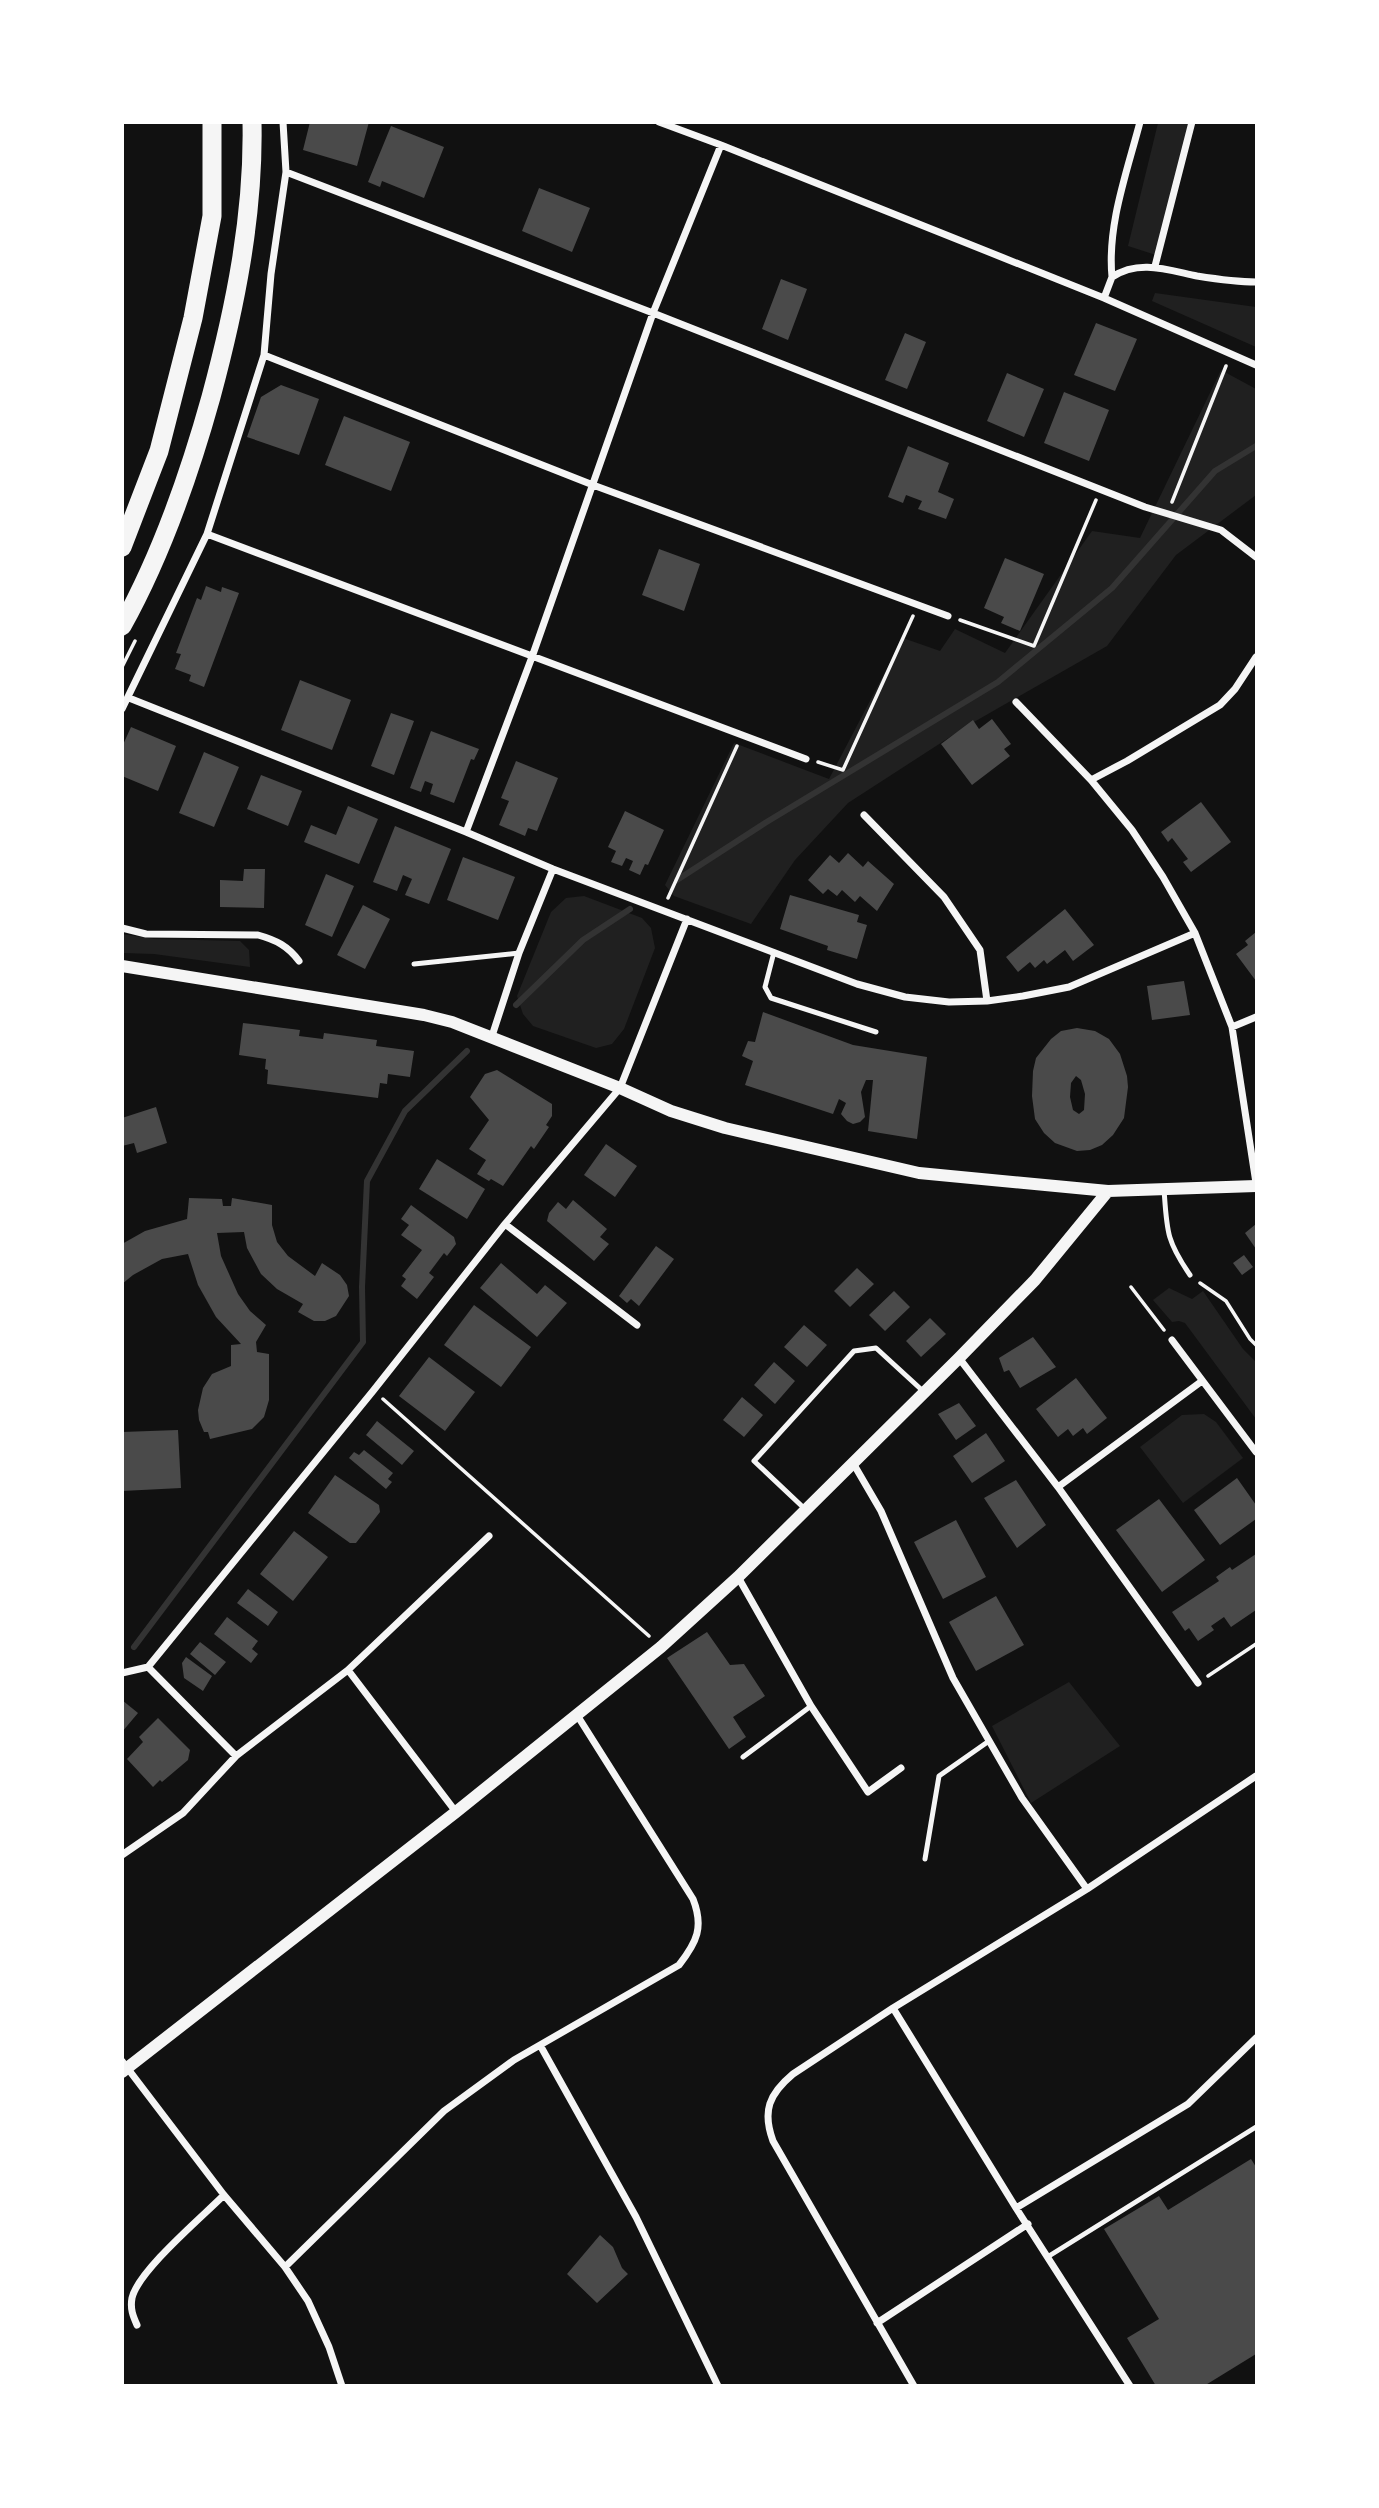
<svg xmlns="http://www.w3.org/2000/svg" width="1379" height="2508" font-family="'Sofia Sans Condensed',sans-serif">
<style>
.green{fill:#202020}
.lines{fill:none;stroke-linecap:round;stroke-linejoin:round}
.stream{stroke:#333;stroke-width:6}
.building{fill:#4a4a4a;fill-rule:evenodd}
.path{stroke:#f5f5f5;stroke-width:3.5}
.service{stroke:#f5f5f5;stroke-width:5}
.minor{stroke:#f5f5f5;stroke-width:7}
.tertiary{stroke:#f5f5f5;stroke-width:12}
.trunk{stroke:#f5f5f5;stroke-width:19}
</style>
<rect width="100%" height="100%" fill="#111"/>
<path class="green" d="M1158,123H1191L1159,256L1128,246Z
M1155,293L1256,307V347L1152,301Z
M1221,370L1256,389V495L1176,555L1107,646L967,726L848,803L795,860L751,924L674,896L665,885L734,743L829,779L903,638L940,651L955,629L1005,653L1092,531L1140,538Z
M584,896L642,918L651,928L655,948L624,1029L612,1044L596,1048L533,1026L523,1014L517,996L551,912L566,898Z
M122,934L154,939L240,941L249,950L250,967L154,954L123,953Z
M1169,1288L1192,1299L1203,1291L1243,1349L1256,1362V1419L1185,1323L1179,1321L1172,1322L1153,1300Z
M1204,1414L1216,1422L1243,1458L1183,1503L1140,1447L1182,1415Z
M1069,1682L1120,1746L1031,1803L992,1726Z"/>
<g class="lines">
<path class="stream" d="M677,880L765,823L998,682L1112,588L1215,471L1256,446
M516,1005L583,940L630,909
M134,1647L363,1342L362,1287L367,1181L405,1111L467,1051"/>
</g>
<path class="building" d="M310,122H369L357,166L303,150Z
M391,126L444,147L424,198L382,181L380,187L368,182Z
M539,188L590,208L572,252L522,231Z
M781,279L807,289L788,340L762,329Z
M1096,323L1137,339L1115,391L1074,375Z
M905,333L926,342L907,389L885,380Z
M1007,373L1044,389L1024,437L987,421Z
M281,385L319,399L299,455L247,437L261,397Z
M1064,392L1109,410L1089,461L1044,443Z
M344,416L410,442L391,491L325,465Z
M908,446L949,463L938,492L954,499L946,519L918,509L922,501L906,495L903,503L888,497Z
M659,549L700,564L684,611L642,595Z
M1005,558L1044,574L1020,631L1001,623L1004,617L984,608Z
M206,586L221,592L222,587L239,593L204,687L189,681L191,675L175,669L181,654L176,653L197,598L201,600Z
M300,680L351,700L332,750L281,730Z
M391,713L414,721L394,775L371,766Z
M992,719L1011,744L1004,749L1010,756L972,785L941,744L973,720L979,729Z
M131,727L176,746L158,791L122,776V747Z
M431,731L479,749L474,760L471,759L454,803L430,794L433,784L425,781L421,792L410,788Z
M204,752L239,767L214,827L179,813Z
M516,761L558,778L537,831L528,828L525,836L499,825L509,801L501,798Z
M261,775L302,791L288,826L247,809Z
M1201,802L1231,842L1191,872L1183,862L1188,859L1172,838L1168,842L1161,832Z
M348,806L378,819L359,864L304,842L311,825L336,835Z
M625,811L664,830L648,865L645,864L640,875L629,870L633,861L626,858L622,866L611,862L616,851L608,847Z
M395,826L451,849L429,904L405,895L412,879L403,875L397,891L373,882Z
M848,853L863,867L868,861L894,884L877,911L860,896L855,902L842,890L837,896L828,889L823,894L808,880L830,855L839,863Z
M463,857L515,877L498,920L447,900Z
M244,869H265L264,908L220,907V880L243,881Z
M326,874L354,886L332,937L305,925Z
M790,895L859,915L857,922L867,925L857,959L827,950L828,946L780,929Z
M363,905L390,919L365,969L337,955Z
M1065,909L1094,945L1073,961L1065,950L1047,964L1044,960L1035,968L1030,962L1018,972L1006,957Z
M1256,932V981L1236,954L1248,945L1245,941Z
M1184,981L1190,1015L1152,1020L1147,986Z
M763,1012L853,1045L927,1057L917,1139L868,1131L873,1080H866L861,1092L865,1117L860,1122L853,1124L847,1121L841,1114L846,1103L839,1099L833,1114L745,1085L753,1061L742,1056L748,1041L755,1042Z
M243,1023L300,1030L299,1036L323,1039L324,1033L377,1040L376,1046L414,1051L410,1077L388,1074L387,1084L380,1083L378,1098L267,1084L268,1070L265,1069L266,1059L239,1055Z
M1077,1028L1095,1031L1109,1039L1120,1054L1127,1076L1128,1087L1124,1118L1113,1135L1102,1145L1090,1150L1077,1151L1055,1143L1044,1133L1035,1119L1032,1096L1033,1071L1036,1058L1051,1039L1061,1031ZM1076,1076L1081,1080L1085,1094L1084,1110L1079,1114L1073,1110L1070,1097L1071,1083Z
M497,1070L552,1104V1116L546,1125L549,1127L534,1149L531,1146L503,1186L491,1179L489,1181L477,1174L486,1160L469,1149L489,1120L470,1097L485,1074Z
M156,1107L167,1143L137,1153L134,1143L122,1146V1118Z
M606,1144L637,1166L615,1197L584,1175Z
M437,1159L485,1189L467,1219L419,1189Z
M189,1198L222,1199L223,1206H231L232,1198L272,1205V1225L277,1242L288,1256L315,1276L322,1263L340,1275L347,1285L349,1296L336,1316L325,1321H314L298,1312L303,1304L277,1289L261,1274L247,1248L244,1232L217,1233L221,1256L238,1294L250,1311L266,1325L256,1342L257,1352L269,1354V1400L264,1417L252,1429L210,1439L208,1432H204L199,1420L198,1410L203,1388L212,1374L231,1366V1345L241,1344L216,1317L198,1285L188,1254L162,1259L133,1275L122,1284V1244L145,1231L187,1219Z
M573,1200L607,1229L600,1237L609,1244L594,1261L547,1221L549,1213L558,1202L566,1209Z
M411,1205L454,1237L456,1244L447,1256L444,1253L429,1273L434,1277L417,1299L401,1286L406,1279L402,1276L422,1250L401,1235L409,1225L401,1219Z
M1256,1224V1249L1245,1233Z
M656,1246L674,1259L639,1306L631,1299L627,1303L619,1296Z
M1244,1255L1253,1267L1242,1275L1233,1263Z
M501,1263L537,1294L545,1285L567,1303L537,1337L480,1288Z
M857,1268L874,1284L850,1307L834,1291Z
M894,1291L910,1307L885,1331L869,1315Z
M474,1305L531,1347L501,1387L444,1345Z
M930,1318L946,1334L921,1357L906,1341Z
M804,1325L827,1345L807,1367L784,1347Z
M1033,1337L1056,1367L1020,1388L1009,1370L1004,1372L999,1358Z
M429,1357L475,1392L445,1431L399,1396Z
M774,1362L795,1381L775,1404L754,1385Z
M1076,1378L1107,1418L1087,1434L1083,1428L1073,1436L1068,1429L1058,1437L1036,1409Z
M742,1397L763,1415L744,1437L723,1420Z
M959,1403L976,1426L956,1440L938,1414Z
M377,1421L414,1451L402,1465L366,1435Z
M178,1430L181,1488L122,1491V1432Z
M986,1433L1005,1461L972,1483L953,1456Z
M364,1450L393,1473L388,1479L392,1482L386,1489L349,1458L354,1452L359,1455Z
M335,1475L379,1505L380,1512L356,1543H350L308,1513Z
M1237,1478L1256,1505V1519L1220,1545L1194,1510Z
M1016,1480L1046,1525L1017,1548L984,1498Z
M1159,1499L1205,1560L1162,1592L1116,1530Z
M956,1520L986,1577L943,1599L914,1542Z
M294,1531L328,1557L293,1601L260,1574Z
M1256,1554V1610L1231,1627L1224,1617L1211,1626L1214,1630L1198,1641L1189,1628L1185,1631L1172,1612L1219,1581L1216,1577L1230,1567L1232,1570Z
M248,1589L278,1612L268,1626L237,1603Z
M996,1596L1024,1645L976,1671L949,1622Z
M227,1617L258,1641L252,1649L258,1654L251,1663L214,1634Z
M707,1632L730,1665L744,1664L765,1696L733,1717L746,1737L729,1749L667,1658Z
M200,1642L226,1662L215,1675L190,1654Z
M186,1657L212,1676L203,1691L184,1678L182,1663Z
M122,1700L138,1713L122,1732Z
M158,1718L190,1750L188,1760L162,1782L160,1780L153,1787L127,1759L143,1742L139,1737Z
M1251,2159L1256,2167V2354L1204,2386H1156L1127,2338L1159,2319L1104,2229L1159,2196L1168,2210Z
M600,2235L613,2247L622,2268L628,2274L597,2303L567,2274Z"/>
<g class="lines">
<path class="path" d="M1172,502L1226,366
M960,620L1034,646L1096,500
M122,667L135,641
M818,762L843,770L913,616
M668,898L737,746
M1200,1283L1226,1301L1250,1339L1256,1345
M1131,1287L1164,1330
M383,1399L649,1636
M1208,1676L1256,1644"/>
<path class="service" d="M774,952L765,987L771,998L876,1032
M414,964L519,953
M1164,1189C1167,1231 1166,1240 1190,1275
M806,1510L754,1461L854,1351L876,1348L924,1392
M743,1757L811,1706
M925,1859L939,1776L989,1741
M1049,2256L1256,2127"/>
<path class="minor" d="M659,122L721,145L1104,298L1256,365
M286,172L653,313L1145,507L1221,530L1256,557
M1155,266L1192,122
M1112,277C1107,225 1127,172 1140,122
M1104,298L1112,277C1139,259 1168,270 1197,276C1216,279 1237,282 1256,282
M264,355L593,485L948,616
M207,534L806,759
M129,698L466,832L553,869L857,984L905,997L949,1002L987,1001L1023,996L1069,987L1195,933
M1016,702L1091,780L1132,830L1163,877L1195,933L1232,1027L1256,1183
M122,709L207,534L264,355L271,274L286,172L283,122
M1091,780L1127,761L1220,705L1235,689L1256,657
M864,815L944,897L980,950L987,1001
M466,832L532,657L653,313L721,145
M122,928L146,934L258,935C276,940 288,946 299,961
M1232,1027L1256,1017
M492,1036L519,953L553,869
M505,1224L637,1325
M1172,1340L1256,1452
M959,1358L1058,1487L1198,1683
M853,1463L881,1511L953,1678L1022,1798L1087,1889
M1058,1487L1202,1381
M738,1577L811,1706L868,1792L901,1768
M148,1667L236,1756
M348,1670L456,1812
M122,1673L148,1667L373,1391L505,1224L620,1088L687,919
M122,1855L183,1813L236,1756L348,1670L489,1536
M893,2008L1016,2208L1130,2386
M540,2045L636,2217L718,2386
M122,2061L224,2195L285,2267L308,2301L329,2347L342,2386
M1016,2208L1188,2104L1256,2038
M285,2267L444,2111L514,2060L679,1965C697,1942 704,1927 693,1899L577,1715
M877,2323L1028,2224
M137,2325C133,2316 130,2309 132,2298C138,2271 202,2217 224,2195
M914,2386L773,2141C762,2111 769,2094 793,2074L893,2008L1087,1889L1256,1776"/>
<path class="tertiary" d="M122,966L424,1015L452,1022L620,1088L671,1111L725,1128L919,1173L1108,1191L1256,1186
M122,2072L456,1812L661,1647L738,1577L959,1358L1035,1280L1108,1191"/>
<path class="trunk" d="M122,547L159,451L193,318L212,216V122
M122,626C162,554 189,476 211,397C235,308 254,215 252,122"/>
</g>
<rect width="1379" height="2508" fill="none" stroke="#ffffff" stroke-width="248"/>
</svg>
